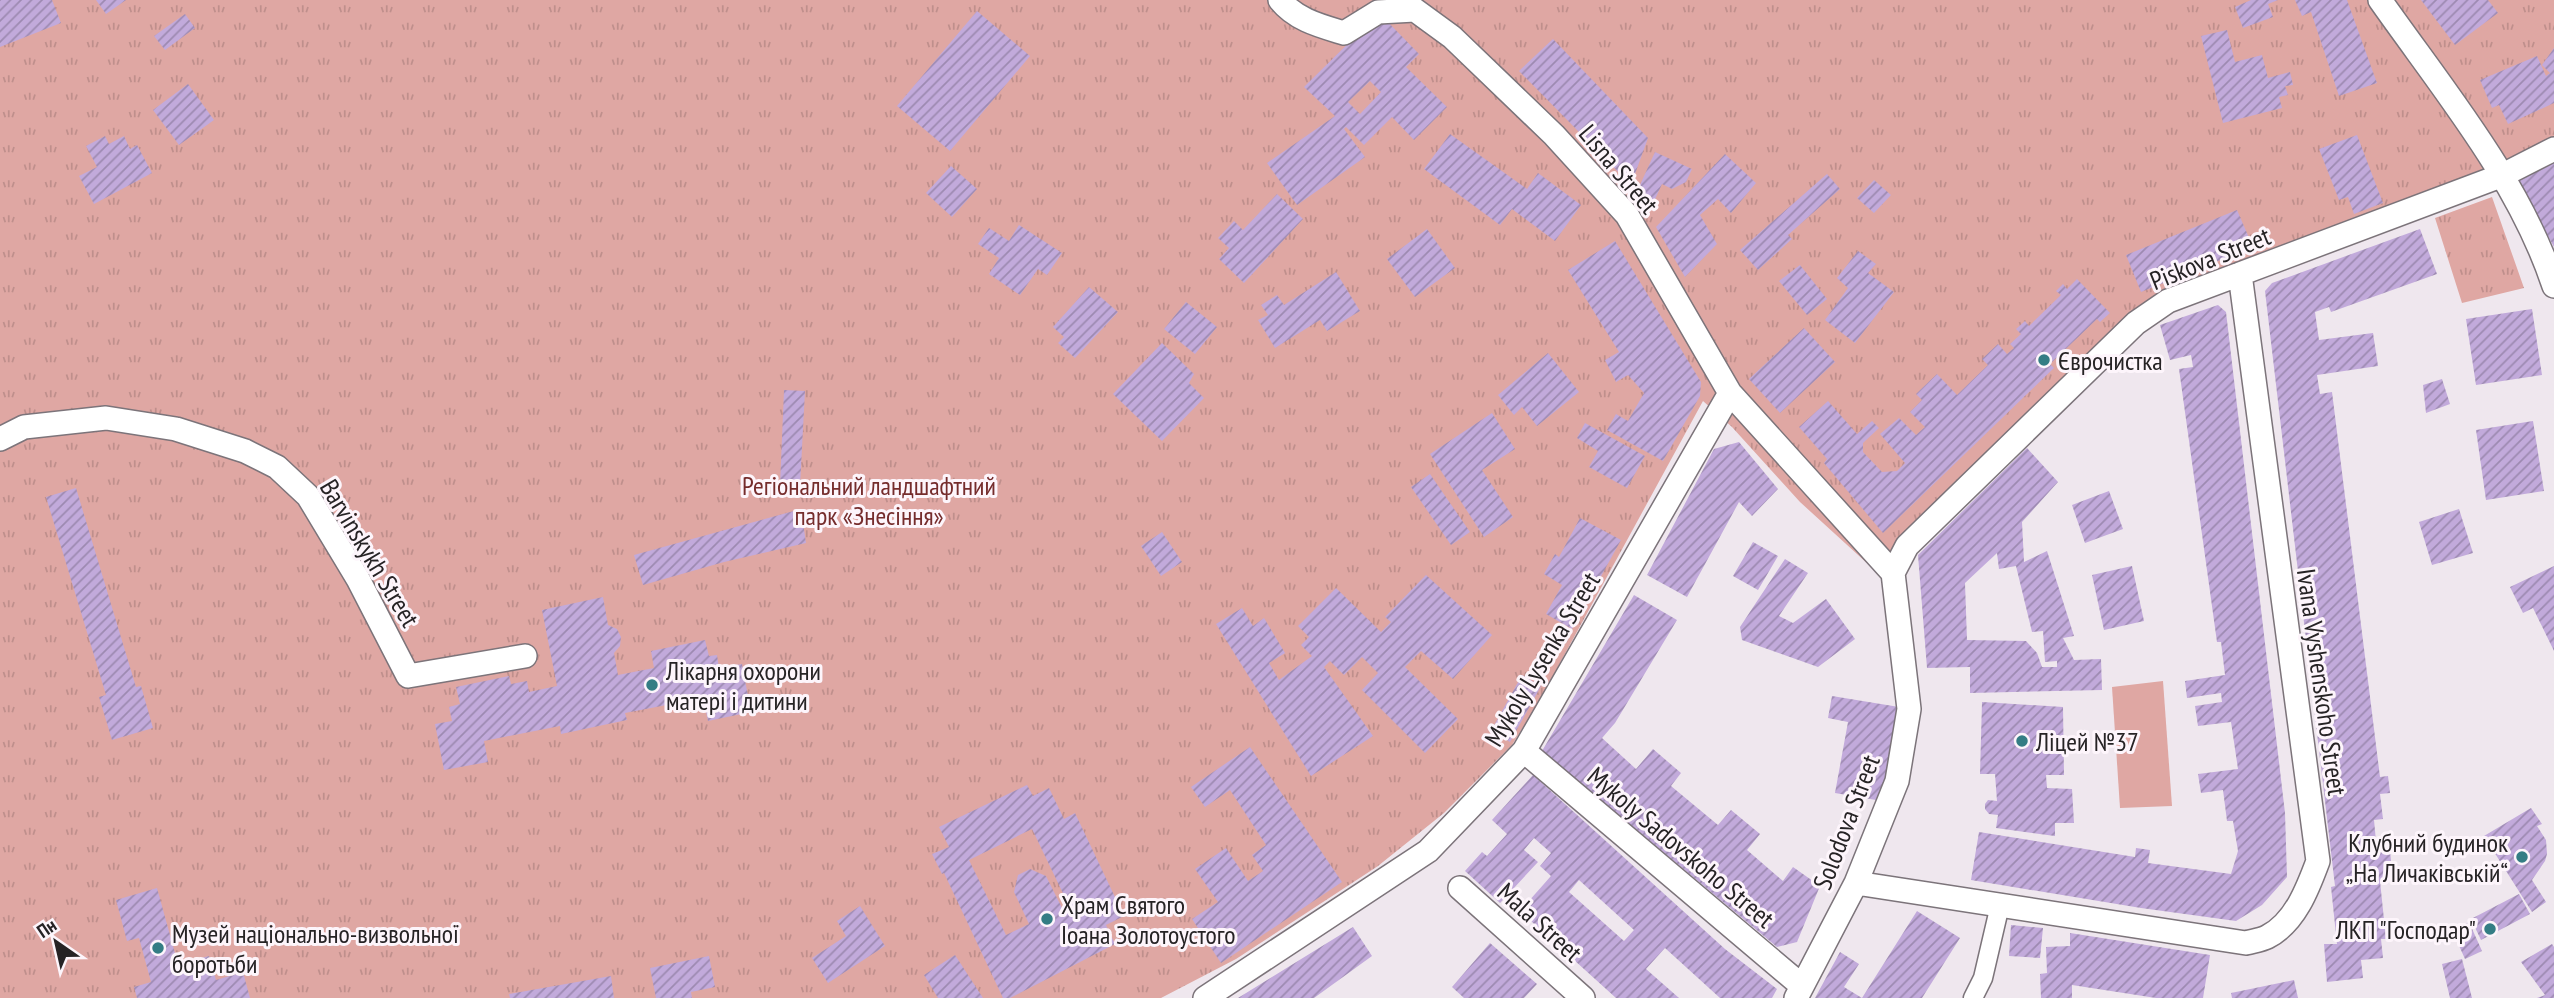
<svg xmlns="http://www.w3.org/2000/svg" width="2554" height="998" font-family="'PT Sans Narrow',sans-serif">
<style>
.park{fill:url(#park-tufts)}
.pitch{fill:#dfa7a3}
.building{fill:url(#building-hatch);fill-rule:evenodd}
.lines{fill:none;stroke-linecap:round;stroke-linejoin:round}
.pedestrian-casing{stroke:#7c747a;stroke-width:21}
.minor-casing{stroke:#7c747a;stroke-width:26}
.pedestrian{stroke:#fff;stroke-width:18}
.minor{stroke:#fff;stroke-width:23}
.poi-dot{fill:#347d84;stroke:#fdf5fb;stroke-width:2.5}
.labels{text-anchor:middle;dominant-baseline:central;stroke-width:6;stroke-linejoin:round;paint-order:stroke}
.street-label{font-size:26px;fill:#262325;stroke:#fdf5fb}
.poi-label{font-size:26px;fill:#262325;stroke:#fdf5fb;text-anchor:start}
.park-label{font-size:26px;fill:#752c2c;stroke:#fdf5fb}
</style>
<defs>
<pattern id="park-tufts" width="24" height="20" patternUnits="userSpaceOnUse" patternTransform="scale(1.75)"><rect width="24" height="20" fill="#dfa7a3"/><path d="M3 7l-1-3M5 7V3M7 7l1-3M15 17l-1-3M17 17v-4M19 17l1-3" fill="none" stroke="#bf8f8c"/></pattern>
<pattern id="building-hatch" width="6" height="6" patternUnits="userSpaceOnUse" patternTransform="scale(1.75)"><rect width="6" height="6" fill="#c2aadb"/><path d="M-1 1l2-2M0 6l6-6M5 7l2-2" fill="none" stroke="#9d8ab1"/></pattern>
</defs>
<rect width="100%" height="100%" fill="#efe7ee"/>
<path class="park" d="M0,0H2554V137L2472,176L2159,295L1880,575L1800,502L1732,427L1703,401L1537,705L1512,745L1444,813L1378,866L1236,959L1161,998H0Z
M2492,197L2524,288L2462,303L2435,218Z"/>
<path class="pitch" d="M2163,681L2172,806L2120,808L2112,687Z"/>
<path class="building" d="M0,0H52L61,23L0,47Z
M96,0H126L106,14Z
M2251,0H2278L2268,4L2273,17L2243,28L2235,7Z
M2295,0H2347L2377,83L2339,96L2311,12L2302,16Z
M2421,0H2488L2498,13L2455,45Z
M977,11L1030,56L950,151L897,106Z
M185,14L195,28L165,50L154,36Z
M1373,19H1385L1419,54L1406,67L1447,107L1414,140L1392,117L1364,145L1346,127L1344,129L1365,157L1297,205L1267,163L1335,116L1304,87ZM1370,81L1381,92L1360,114L1348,102Z
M2227,30L2235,62L2262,55L2268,78L2290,72L2293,85L2285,86L2288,95L2279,97L2282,108L2223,123L2201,36Z
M1553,39L1648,138L1631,185L1519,71Z
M2554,48V103L2508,124L2499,105L2492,108L2480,80L2537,56L2546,76L2550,73L2542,65Z
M188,84L214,120L179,145L153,110Z
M1450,134L1527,189L1538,173L1581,205L1555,241L1512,209L1500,225L1424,169Z
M2357,135L2383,203L2354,214L2348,197L2339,200L2319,149Z
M105,136L109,144L124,136L130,149L137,145L152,173L94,204L79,176L97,167L86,146Z
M1655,152L1692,169L1686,182L1672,189L1662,184L1652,206L1634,198Z
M1725,154L1756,183L1731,213L1718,199L1700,215L1717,244L1685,277L1656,227Z
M2554,162V247L2517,180Z
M951,166L977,189L952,217L926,193Z
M1827,174L1840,189L1788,235L1792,239L1758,270L1740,250Z
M1874,180L1891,195L1874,213L1857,198Z
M1277,194L1303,219L1244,283L1219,259L1229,248L1218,238L1234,221L1243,230Z
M2237,210L2253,247L2141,292L2126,255Z
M1019,225L1062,253L1047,275L1038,269L1020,295L989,274L999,258L978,244L989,228L1009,241Z
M1427,229L1455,268L1415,297L1387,259Z
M2420,229L2437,274L2331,312L2329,307L2315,312L2319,340L2373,333L2378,366L2317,375L2320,394L2332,392L2380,777L2388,776L2390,793L2380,794L2383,819L2374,820L2377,852L2390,851L2393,880L2380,881L2386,939H2381L2383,958L2361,960L2363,978L2327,982L2324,944H2337L2331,887L2335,886L2265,291L2272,283Z
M1615,241L1701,382L1700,396L1663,461L1607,430L1616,414L1628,421L1644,393L1628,375L1616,382L1605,360L1619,352L1568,270Z
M1858,251L1876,264L1868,273L1894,292L1855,343L1825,320L1848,288L1837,278Z
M1800,265L1827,299L1807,315L1779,281Z
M1336,272L1360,311L1327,331L1320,320L1275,348L1258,320L1268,315L1261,305L1277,295L1284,305Z
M2077,279L2110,313L2100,322L2097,319L2050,364L2054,368L1883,533L1824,463L1827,459L1799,427L1828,401L1857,434L1872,421L1879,428L1863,443V452L1882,472L1897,471L1905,463L1880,434L1899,418L1916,435L1925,427L1910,412L1922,400L1916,394L1937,374L1957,395L1988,365L1982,359L1998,344L2007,354L2014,348L2010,344L2021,334L2016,329L2025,321L2029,326L2061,295L2056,291L2063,284L2067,289Z
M1089,287L1118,312L1075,358L1058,343L1064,337L1053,327Z
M1186,302L1217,327L1195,354L1164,329Z
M2218,305L2226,312L2285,813L2287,877L2262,905L2236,921L2141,908L1971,880L1979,832L2135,857L2136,848L2150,850L2148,863L2231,874L2238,851L2233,821H2227L2223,790L2201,793L2198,774L2238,769L2231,722L2198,726L2195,706L2222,702L2221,693L2187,698L2185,681L2225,675L2221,642H2217L2179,369L2193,367L2191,355L2170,360L2160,325Z
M2532,309L2542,375L2476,385L2466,319Z
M1804,328L1835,362L1780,413L1749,379Z
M1162,343L1194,374L1189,383L1204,398L1162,441L1113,394Z
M1548,353L1579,392L1537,426L1522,407L1514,415L1498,395Z
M2442,379L2450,404L2426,413L2423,385Z
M784,390L805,391L800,486L780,485Z
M1492,413L1515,449L1482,470L1513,517L1484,537L1430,454Z
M2533,421L2544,491L2486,500L2476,430Z
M1585,423L1645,456L1627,488L1589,467L1598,451L1577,438Z
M1739,442L1778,489L1752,516L1739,502L1687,597L1647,575L1714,449Z
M2027,448L2058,482L2022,522L2024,562L2047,551L2074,636L2063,638L2074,660L2101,659L2102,690L1970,693V667L1927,668L1918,555ZM1997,553L1999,569L2016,566L2032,632L2043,631L2045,662L2057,661V667H2042L2037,653L2026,641L1967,640L1965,583Z
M1430,474L1470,532L1451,545L1411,487Z
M76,488L136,687L141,686L153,728L112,740L99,697L106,695L46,497Z
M2109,491L2123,529L2085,543L2072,505Z
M801,509L806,543L724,562L643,585L634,555Z
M2459,509L2473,553L2432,565L2419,522Z
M1580,518L1621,540L1572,629L1546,614L1562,585L1544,574L1555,554L1559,557Z
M1162,532L1182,562L1161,576L1141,546Z
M1753,542L1778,556L1758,590L1733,576Z
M1785,559L1808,573L1779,616L1793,623L1826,599L1855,639L1818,667L1742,640L1740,627Z
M2132,566L2144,621L2104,630L2092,575Z
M2554,566V651L2533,608L2523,613L2510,587Z
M1426,575L1492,635L1453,679L1421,651L1405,667L1458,719L1425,753L1362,690L1378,673L1362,657L1344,675L1330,661L1324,667L1373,736L1311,776L1216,624L1242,608L1253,626L1264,618L1285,653L1269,663L1279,680L1312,656L1301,645L1309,637L1298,626L1336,588L1381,632L1391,622L1385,617Z
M1634,595L1677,620L1615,723L1602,738L1636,769L1653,749L1681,773L1671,786L1718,825L1731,810L1760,834L1747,850L1783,881L1793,867L1820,886L1797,942L1777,947L1542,751Z
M603,597L608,625L617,629L621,637L620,646L614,653L618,675L654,668L651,651L705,640L709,656L717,655L719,668L742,664L751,712L708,721L703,698L625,713L627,720L561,734L560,726L484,741L488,762L444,770L435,724L452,721L449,707L460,704L456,687L509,676L511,684L527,681L529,692L557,686L542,610Z
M1522,675L1541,686L1510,742L1491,731Z
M1832,696L1899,707L1882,801L1835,793L1848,722L1828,718Z
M1982,702L2063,707L2064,775H2046L2047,788L2072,789L2074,823H2055V836L1996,828L1998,815L1989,814L1985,809V804L1988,800L1997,801L1995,774H1980Z
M1250,747L1342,882L1221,963L1192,919L1218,902L1195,869L1226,848L1248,881L1263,871L1252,855L1266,845L1230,790L1205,807L1191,787Z
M1533,775L1725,949L1777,989L1772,998H1720L1665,948L1646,969L1679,998H1616L1520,911L1551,876L1540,866L1551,853L1534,838L1524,850L1538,862L1500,903L1465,871L1482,852L1487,856L1507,834L1492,820ZM1579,880L1634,930L1624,941L1569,892Z
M1027,785L1033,796L1049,788L1064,819L1075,813L1124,916L1106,925L1115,944L1010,998H1003L944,873L942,874L932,854L949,847L939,827ZM1032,829L1071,910L1065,914L1046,876L1030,869L1018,875L1014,892L1029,924L1006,935L969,860Z
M2531,808L2542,824L2537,826L2546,840L2547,854L2545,861L2532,880L2546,902L2532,912L2484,836Z
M157,888L178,964L209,956L216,980L243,972L250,998H137L134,987L151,982L139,938L127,941L116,900Z
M2519,894L2530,914L2481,940L2471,919Z
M860,906L885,946L828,983L812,958L846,936L837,921Z
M1917,911L1960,938L1922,998H1815L1840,952L1859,964L1844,987L1862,998Z
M2469,922L2482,951L2465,959L2452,930Z
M2011,925L2043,928L2040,958L2009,956Z
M1353,927L1372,956L1314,998H1238Z
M2070,933L2210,955L2203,998H2156L2072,985V998H2041L2040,974L2047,973L2046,947L2070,946Z
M1490,943L1537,984L1524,998H1464L1452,987Z
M2552,944L2554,947V998H2537L2545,995L2521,962Z
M955,955L983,998H938L924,975Z
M709,956L715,987L691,992L692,998H656L650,968Z
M2462,959L2472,998H2450L2442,964Z
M611,976L614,998H510L509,994Z
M2294,980L2298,998H2232L2231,993Z"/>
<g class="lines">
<g class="pedestrian-casing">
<path id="pedestrian" d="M1973,998L1983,978L2000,905"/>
</g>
<g class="minor-casing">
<path id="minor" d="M1280,0C1296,20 1321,26 1344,33L1378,12L1415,10L1452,37L1554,135L1627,215L1730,393L1893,573
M2380,0C2444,91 2519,180 2554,286
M0,439L24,427L106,418L176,429L245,451L277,467L308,496L358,579L408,676L525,656
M1893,573L1907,546L2136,323L2168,301L2503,175L2554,149
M1524,751L1802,986
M1856,883L2246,943C2253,941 2261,940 2267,937C2295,923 2308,888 2318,861L2240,274
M1460,888L1583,998
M1205,998L1428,851L1524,751L1730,393
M1796,998L1856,883L1897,781L1909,709L1893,573"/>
</g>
<use href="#pedestrian" class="pedestrian"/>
<use href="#minor" class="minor"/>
</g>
<g class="poi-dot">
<circle cx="2044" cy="360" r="7"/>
<circle cx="652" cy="685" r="7"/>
<circle cx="2022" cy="741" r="7"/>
<circle cx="2522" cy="857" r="7"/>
<circle cx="1047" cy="919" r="7"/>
<circle cx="2490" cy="929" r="7"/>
<circle cx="158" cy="948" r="7"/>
</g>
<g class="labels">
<g class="street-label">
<text transform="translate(1619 169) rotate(50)">Lisna Street</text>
<text transform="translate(2210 258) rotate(-22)">Piskova Street</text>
<text transform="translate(370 553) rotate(59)">Barvinskykh Street</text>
<text transform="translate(1542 659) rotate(-59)">Mykoly Lysenka Street</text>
<text transform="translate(2322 682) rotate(82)">Ivana Vyshenskoho Street</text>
<text transform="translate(1846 822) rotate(-69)">Solodova Street</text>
<text transform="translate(1681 847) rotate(40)">Mykoly Sadovskoho Street</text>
<text transform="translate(1540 922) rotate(42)">Mala Street</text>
</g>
<g class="poi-label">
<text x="2058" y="360">Єврочистка</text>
<text x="666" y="670">Лікарня охорони<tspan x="666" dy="30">матері і дитини</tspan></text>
<text x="2036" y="741">Ліцей №37</text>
<text x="2508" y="842" text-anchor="end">Клубний будинок<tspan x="2508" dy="30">„На Личаківській“</tspan></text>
<text x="1061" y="904">Храм Святого<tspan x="1061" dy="30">Іоана Золотоустого</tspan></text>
<text x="2476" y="929" text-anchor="end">ЛКП "Господар"</text>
<text x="172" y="933">Музей національно-визвольної<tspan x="172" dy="30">боротьби</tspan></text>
</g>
<g class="park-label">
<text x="869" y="485">Регіональний ландшафтний<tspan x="869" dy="30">парк «Знесіння»</tspan></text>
</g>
</g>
<g transform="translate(56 942) rotate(326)" stroke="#fdf5fb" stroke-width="5" paint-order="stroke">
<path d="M0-5L12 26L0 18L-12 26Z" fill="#262325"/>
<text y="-10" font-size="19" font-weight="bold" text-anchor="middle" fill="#262325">Пн</text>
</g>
</svg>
